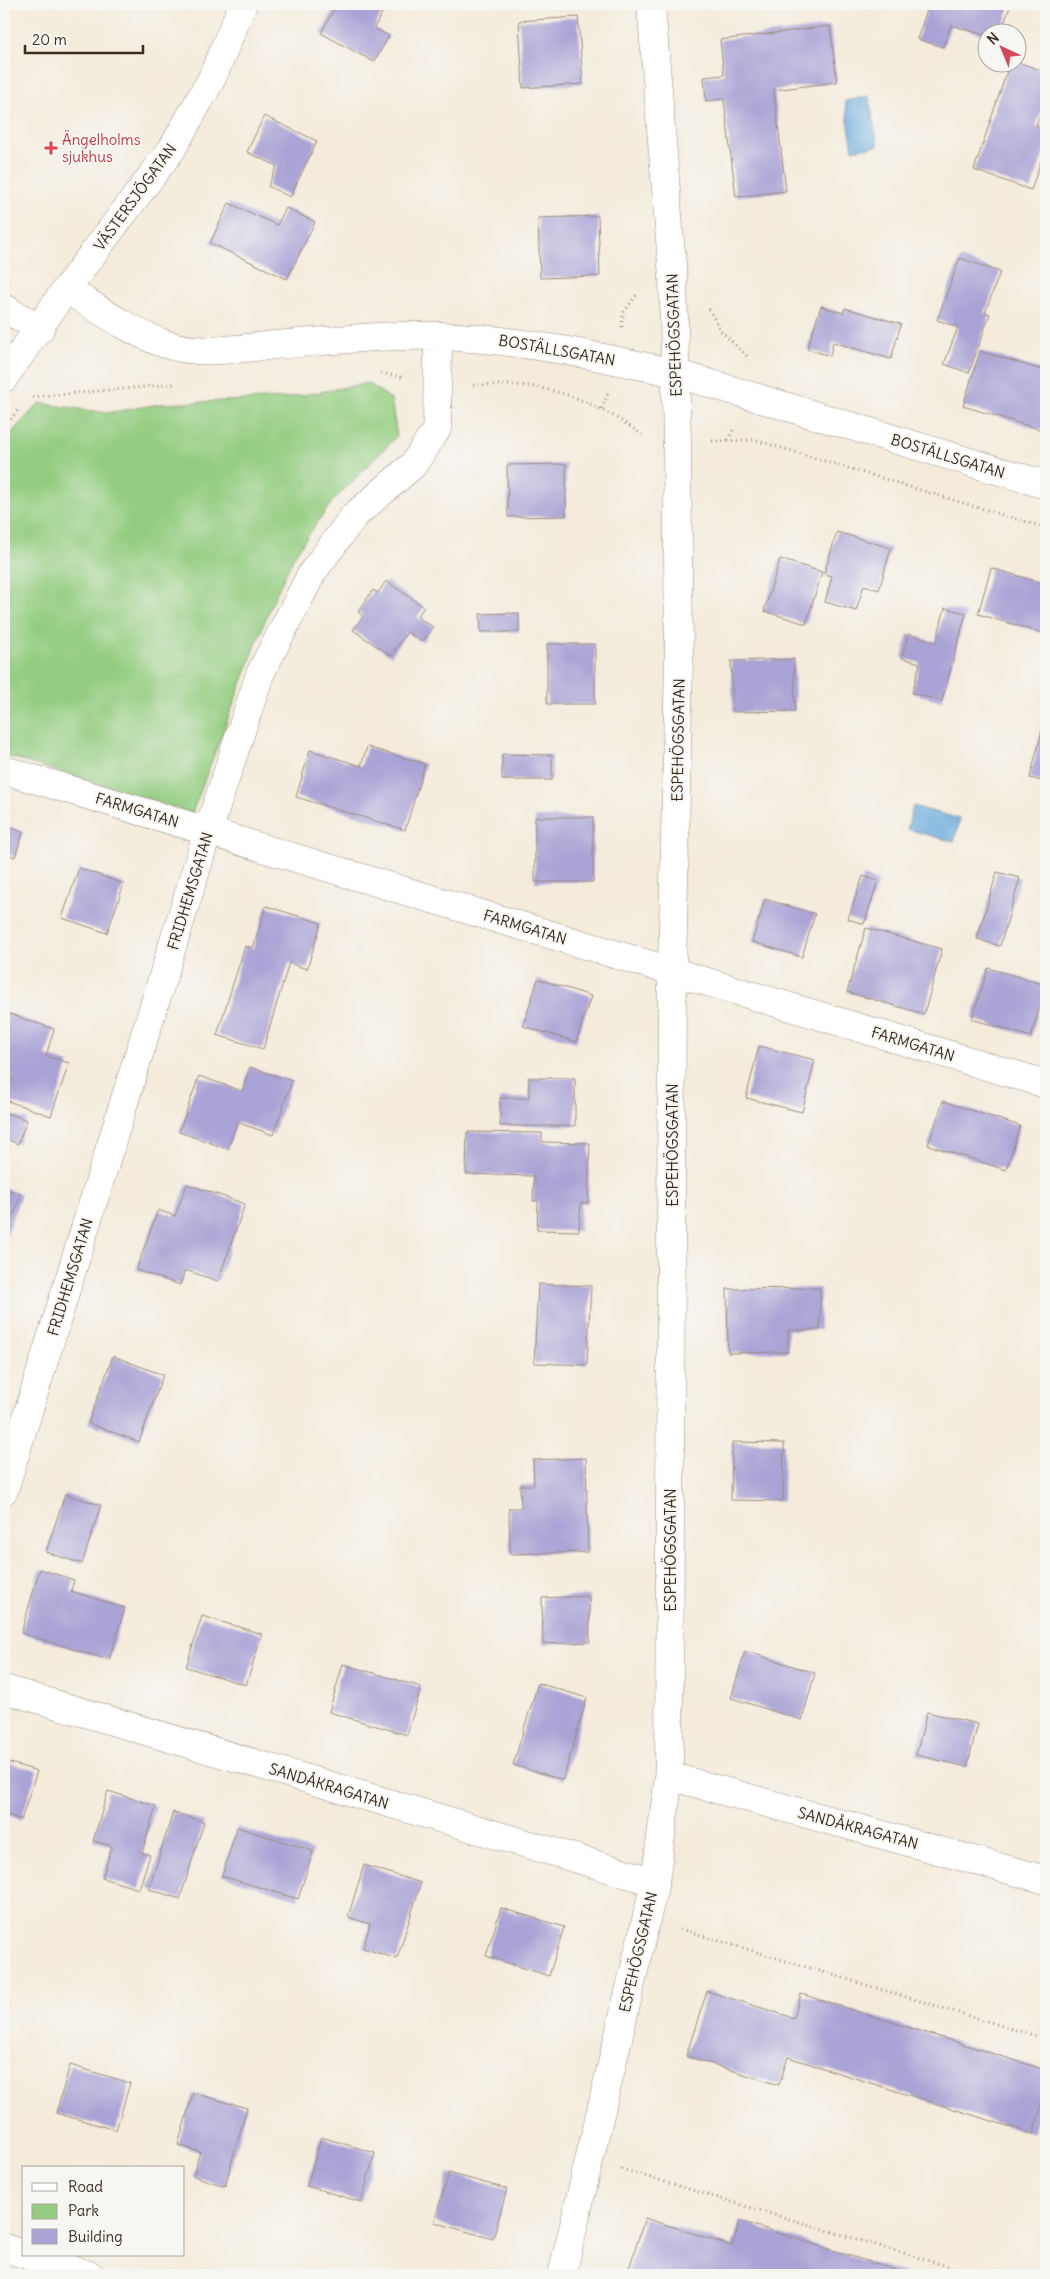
<svg xmlns="http://www.w3.org/2000/svg" width="1050" height="2279" font-family="Delius,sans-serif">
<style>
.green{fill:#94cd81;stroke:#687c50}
.water{fill:#68a8db;stroke:#52697c}
.building{fill:#aaa3d5}
.lines{fill:none;stroke-linecap:round;stroke-linejoin:round}
.minor-casing{stroke:#988a7c;stroke-width:29}
.path{stroke:#988a7c;stroke-width:3;stroke-dasharray:1 4;stroke-linecap:butt}
.minor{stroke:#fff;stroke-width:28}
.health-dot{fill:#e0444e;stroke:#f6f6f2;stroke-width:2}
.labels{text-anchor:middle;dominant-baseline:central;stroke-width:4;stroke-linejoin:round;paint-order:stroke}
.health-label{font-size:15px;fill:#be3a42;stroke:#f6f6f2;text-anchor:start}
.street-label{font-size:15px;fill:#3b2a1e;stroke:#f6f6f2}
</style>
<rect width="100%" height="100%" fill="#f6f6f2"/>
<filter id="ink" filterUnits="userSpaceOnUse"><feTurbulence type="fractalNoise" baseFrequency=".02" numOctaves="2"/><feDisplacementMap in="SourceGraphic" scale="10" xChannelSelector="R" yChannelSelector="G"/><feConvolveMatrix kernelMatrix="1 2 1 2 8 2 1 2 1" color-interpolation-filters="sRGB"/></filter>
<filter id="wash" filterUnits="userSpaceOnUse"><feTurbulence type="fractalNoise" baseFrequency=".0096" numOctaves="4" result="noise"/><feDisplacementMap in="SourceGraphic" scale="20" xChannelSelector="R" yChannelSelector="G"/><feGaussianBlur stdDeviation="1.12" result="paint"/><feColorMatrix in="noise" values="0 0 0 0 0 0 0 0 0 0 0 0 0 0 0 0 0 1.4 0 .05"/><feComposite in="paint" operator="in"/></filter>
<g filter="url(#wash)">
<rect width="100%" height="100%" fill="#f4ebdb"/>
<path class="green" d="M368,383L391,399L397,436L332,502L295,554L271,605L192,813L4,755V441L39,403L107,413L160,404L287,398Z"/>
<path class="water" d="M869,96L878,146L853,150L845,101Z
M913,806L960,819L954,842L907,829Z"/>
<g id="blocks">
<path class="building" d="M337,4H387L374,28L389,36L374,62L321,33Z
M929,4H1011L1001,32H988V36L951,25L943,47L917,39Z
M578,17L583,84L523,88L519,21Z
M830,26L837,82L774,90L786,191L736,197L724,99L706,101L704,77L724,75L720,40Z
M1010,62H1018L1046,72V97L1036,126L1046,130V146L1031,190L974,170Z
M264,116L317,141L290,197L268,186L277,166L247,152Z
M229,203L277,225L286,208L315,222L287,279L210,243Z
M598,216L600,276L540,278L538,218Z
M960,258L1000,272L985,313L990,314L969,373L944,364L958,327L937,320Z
M821,306L843,313L845,308L901,324L891,359L833,342L830,356L807,349Z
M980,351L1046,371V418L1042,430L963,406Z
M566,464V516L508,517L507,465Z
M837,532L891,548L879,590L864,585L856,611L825,602L832,576L824,574Z
M780,559L822,572L806,624L764,611Z
M991,568L1046,584V634L978,614Z
M386,581L424,607L417,617L433,627L422,642L407,632L391,656L353,630L363,616L358,612L373,590L378,593Z
M945,608L966,613L942,701L912,693L920,663L902,658L908,634L936,642Z
M519,613V632H481L480,614Z
M547,644H595V704H547Z
M794,659L795,711L733,712L731,661Z
M1046,714V782L1030,778Z
M367,747L425,764L405,830L296,797L310,750L361,766Z
M502,754L552,755V780H502Z
M535,817H593V882H535Z
M4,825L23,832L15,857L4,853Z
M79,868L124,884L107,933L62,918Z
M997,872L1020,878L1000,946L977,939Z
M863,876L878,881L864,924L848,919Z
M765,899L815,914L802,957L752,942Z
M266,906L321,923L307,969L289,963L263,1049L217,1035L245,946L253,948Z
M866,928L942,949L924,1014L847,992Z
M988,968L1046,985L1031,1037L972,1019Z
M538,979L591,996L576,1042L523,1026Z
M4,1012L54,1029L46,1056L69,1063L51,1116L5,1100L13,1076L4,1073Z
M759,1046L815,1060L802,1112L746,1098Z
M250,1067L292,1081L273,1135L237,1122L228,1149L179,1132L199,1076L242,1091Z
M529,1078H575V1126H500V1098H529Z
M943,1101L1020,1126L1006,1170L928,1145Z
M4,1112L27,1120L18,1144L4,1138Z
M467,1132L542,1133V1142L590,1143L588,1203H581L579,1231L537,1230L538,1201H533L534,1176L466,1174Z
M187,1184L245,1204L218,1281L185,1270L180,1285L136,1270L158,1210L175,1216Z
M4,1188L21,1194L4,1242Z
M538,1284L591,1286L587,1365L534,1363Z
M820,1288V1330H788V1352L728,1353L727,1289Z
M113,1356L163,1375L139,1442L88,1423Z
M732,1442L784,1443L783,1501L731,1500Z
M586,1458L588,1552L510,1554L509,1508H521L520,1485H534L533,1460Z
M65,1494L101,1505L82,1564L46,1552Z
M40,1569L74,1580L71,1591L125,1608L109,1660L21,1633Z
M589,1596L590,1642L543,1644L542,1598Z
M202,1616L262,1634L246,1685L186,1667Z
M745,1651L815,1673L802,1720L731,1698Z
M343,1664L421,1687L407,1735L329,1712Z
M538,1683L587,1698L563,1780L513,1765Z
M927,1712L978,1724L967,1767L916,1755Z
M4,1761L37,1771L21,1820L4,1814Z
M108,1791L156,1806L142,1853L150,1855L139,1889L102,1878L112,1846L93,1841Z
M173,1812L204,1822L180,1899L149,1889Z
M237,1827L313,1851L298,1899L222,1876Z
M364,1865L421,1883L397,1959L363,1948L370,1924L348,1917Z
M501,1908L564,1927L549,1976L486,1956Z
M707,1991L794,2018L801,1994L1046,2070V2090L1033,2134L788,2057L779,2085L686,2056Z
M70,2065L130,2083L116,2130L56,2113Z
M193,2093L247,2108L225,2186L193,2176L200,2152L178,2145Z
M321,2137L375,2153L361,2202L307,2186Z
M449,2173L507,2189L493,2239L434,2222Z
M645,2218L732,2246L740,2221L911,2275H627Z"/>
</g>
</g>
<g filter="url(#ink)">
<use href="#blocks" fill-opacity="0" stroke="#988a7c" stroke-width="1"/>
<g class="lines">
<g class="minor-casing">
<path id="minor" d="M66,289C97,308 128,330 162,343C198,356 236,349 274,345C329,341 385,334 440,336C519,339 597,356 675,373L1046,485
M4,308L40,329
M4,378L66,289L172,149L212,78L243,4
M4,770L1046,1084
M4,1490L208,831L260,674L312,573L354,516L413,465L437,429L438,336
M4,1689L655,1882
M669,1776L1046,1880
M4,2248L24,2254
M26,2255L90,2275
M562,2275L655,1882L669,1776L672,972L679,659L677,441L673,277L651,4"/>
</g>
<path class="path" d="M709,309L721,331L749,358
M622,327L623,313L638,293
M381,373L405,378
M473,385C490,385 509,384 527,386C570,391 608,410 642,435
M33,397L176,384
M602,409L608,393
M4,427L18,410
M728,440L734,428
M712,441L755,440L1046,528
M680,1929L1046,2039
M621,2169L977,2275"/>
<use href="#minor" class="minor"/>
</g>
</g>
<path class="health-dot" d="M48.5 140.5h5v5h5v5h-5v5h-5v-5h-5v-5h5z"/>
<g class="labels">
<g class="health-label">
<text x="62" y="139">Ängelholms<tspan x="62" dy="17">sjukhus</tspan></text>
</g>
<g class="street-label">
<text transform="translate(135 197) rotate(-54)">VÄSTERSJÖGATAN</text>
<text transform="translate(674 335) rotate(-92)">ESPEHÖGSGATAN</text>
<text transform="translate(557 350) rotate(10)">BOSTÄLLSGATAN</text>
<text transform="translate(948 456) rotate(17)">BOSTÄLLSGATAN</text>
<text transform="translate(678 740) rotate(-89)">ESPEHÖGSGATAN</text>
<text transform="translate(137 810) rotate(17)">FARMGATAN</text>
<text transform="translate(190 891) rotate(-73)">FRIDHEMSGATAN</text>
<text transform="translate(525 927) rotate(17)">FARMGATAN</text>
<text transform="translate(913 1044) rotate(17)">FARMGATAN</text>
<text transform="translate(672 1145) rotate(-90)">ESPEHÖGSGATAN</text>
<text transform="translate(70 1277) rotate(-73)">FRIDHEMSGATAN</text>
<text transform="translate(670 1550) rotate(-90)">ESPEHÖGSGATAN</text>
<text transform="translate(329 1786) rotate(17)">SANDÅKRAGATAN</text>
<text transform="translate(858 1828) rotate(15)">SANDÅKRAGATAN</text>
<text transform="translate(638 1952) rotate(-77)">ESPEHÖGSGATAN</text>
</g>
</g>
<rect width="1050" height="2279" fill="none" stroke="#f6f6f2" stroke-width="20"/>
<rect x="22" y="2166" width="162" height="90" fill="#f6f6f2" stroke="#aba49d"/>
<rect x="32" y="2183" width="25" height="8" fill="#ffffff" stroke="#aba49d"/>
<text x="68" y="2192" font-size="15" fill="#3b2a1e">Road</text>
<rect x="32" y="2204" width="25" height="15" fill="#94cd81" stroke="#aba49d"/>
<text x="68" y="2216" font-size="15" fill="#3b2a1e">Park</text>
<rect x="32" y="2229" width="25" height="15" fill="#aaa3d5" stroke="#aba49d"/>
<text x="68" y="2242" font-size="15" fill="#3b2a1e">Building</text>
<g transform="translate(1002 48) rotate(316)"><circle r="24" fill="#f6f6f2" stroke="#aba49d"/>
<path d="M0-4L9 19L0 12L-9 19Z" fill="#d1495b"/>
<text y="-8" font-size="14" font-weight="bold" text-anchor="middle" fill="#3b2a1e">N</text>
</g>
<path d="M25 45v8h118v-8" fill="none" stroke="#3b2a1e" stroke-width="2.5"/>
<text x="32" y="45" font-size="15" fill="#3b2a1e" stroke="#f6f6f2" stroke-width="4" paint-order="stroke">20 m</text>
</svg>
